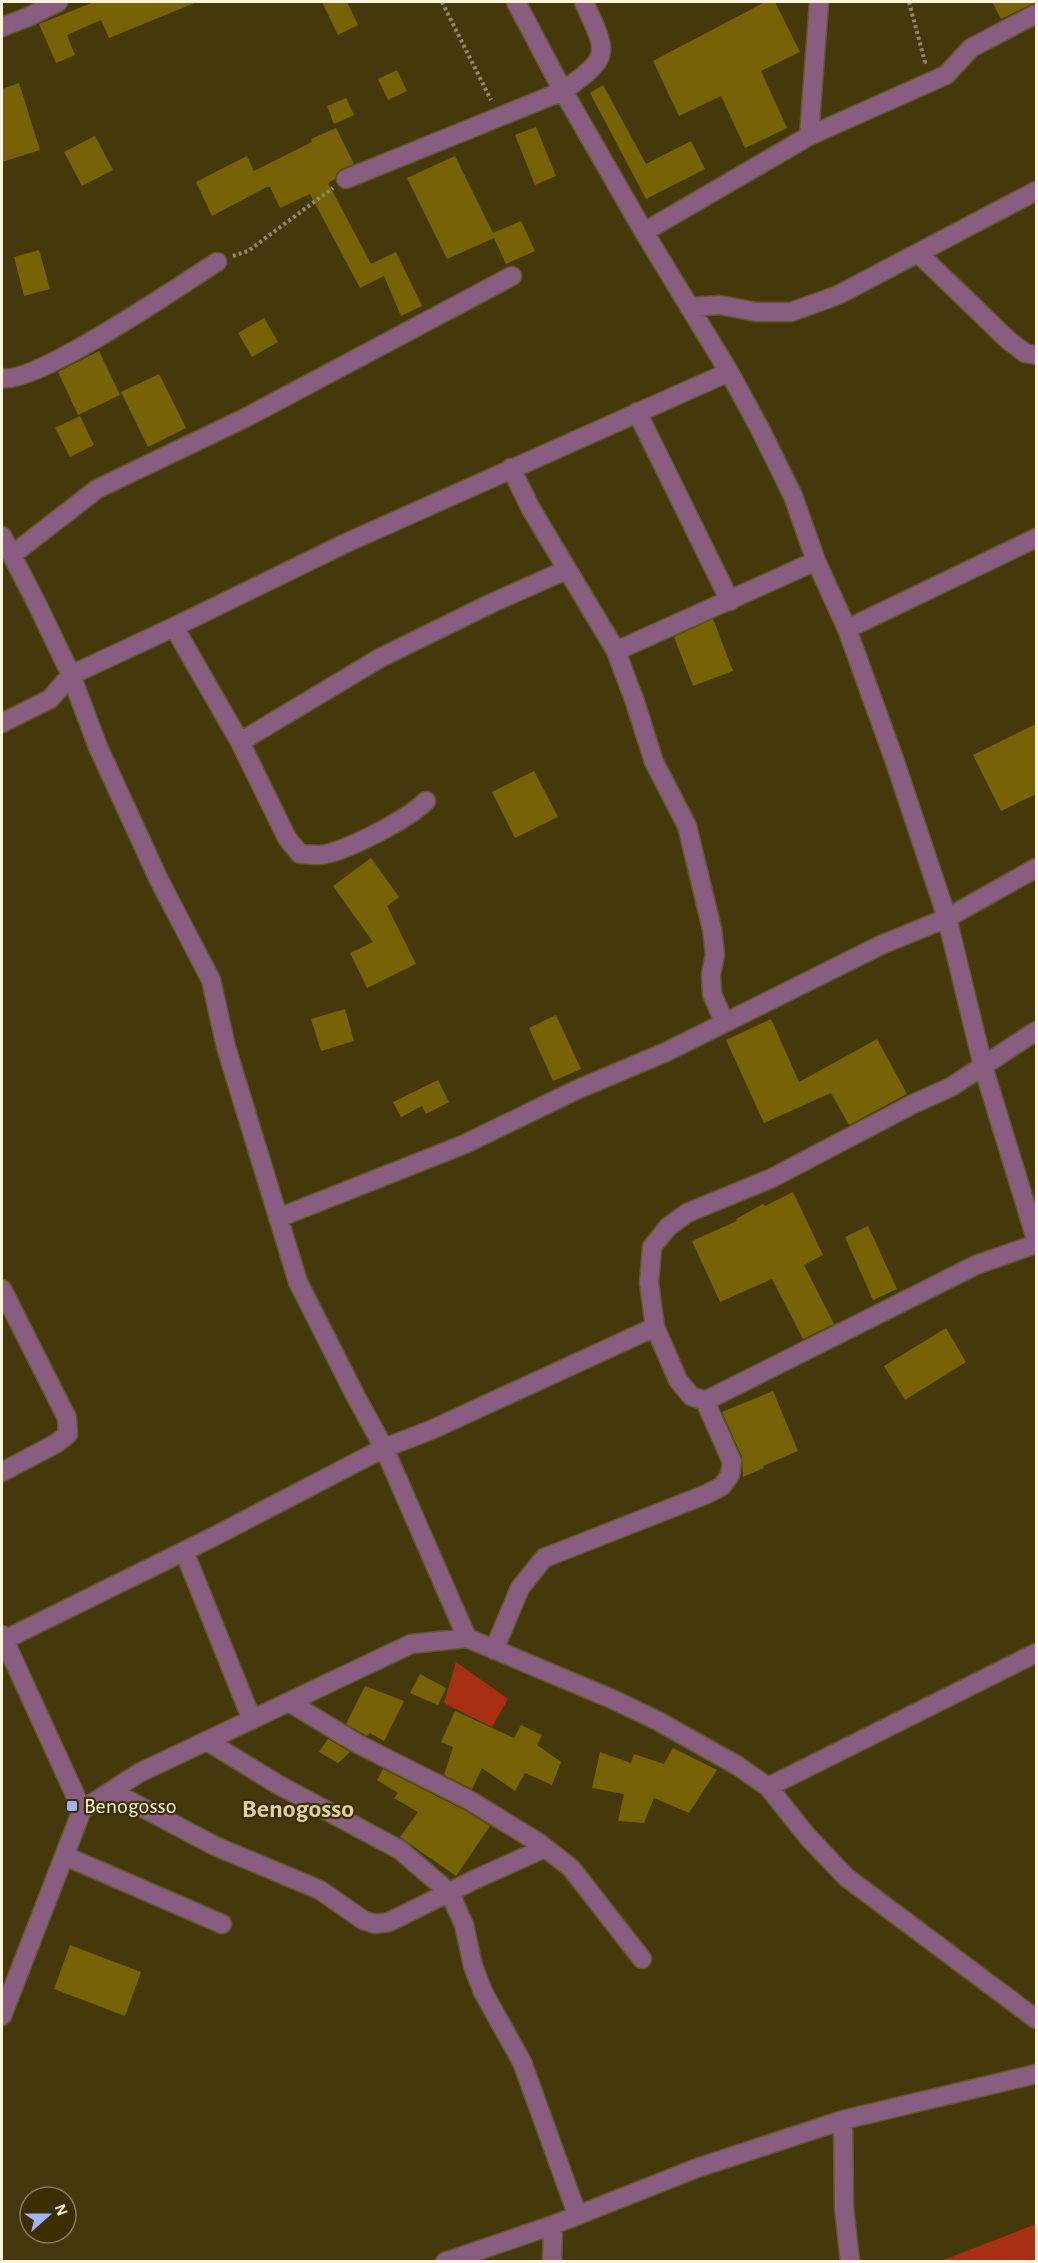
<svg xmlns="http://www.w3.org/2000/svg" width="1038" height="2263" font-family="'Alegreya Sans',sans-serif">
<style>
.green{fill:#a82f11}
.building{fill:#776305}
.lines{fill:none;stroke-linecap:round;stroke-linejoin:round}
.minor-casing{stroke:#62572d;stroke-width:21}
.path{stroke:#938965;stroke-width:4;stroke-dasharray:3 3;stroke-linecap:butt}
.minor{stroke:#895d80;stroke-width:18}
.poi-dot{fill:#a2b2fd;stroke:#3b2f01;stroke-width:2}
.labels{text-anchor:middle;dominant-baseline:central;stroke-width:4.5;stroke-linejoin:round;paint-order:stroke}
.poi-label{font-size:22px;fill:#fbf5dd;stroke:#3b2f01;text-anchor:start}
.quarter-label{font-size:26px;font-weight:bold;fill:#ddd0a1;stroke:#3b2f01}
</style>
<rect width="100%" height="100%" fill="#45390c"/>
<path class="green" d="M456,1662L508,1699L492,1727L444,1703Z
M1036,2224V2261H941Z"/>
<path class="building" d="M94,2H197L109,38L101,20L67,35L75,55L56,63L39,24Z
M322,2H347L358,25L338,35Z
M765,2H775L800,52L761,71L787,128L745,148L721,96L679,116L653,61Z
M992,2H1036L1001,19Z
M397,70L407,91L388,100L378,79Z
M19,83L40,150L2,162V89Z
M603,85L646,164L691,141L705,169L646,199L590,93Z
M346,98L354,115L334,124L327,106Z
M536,127L556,176L535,185L515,135Z
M336,128L354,164L341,169L337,173L335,179L328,183L371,264L396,252L422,306L401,316L384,276L360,288L310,194L280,208L270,187H267L212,216L196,182L247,156L254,171L312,142L311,139Z
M95,136L113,170L82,186L64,152Z
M455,156L493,233L521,221L535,251L506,264L494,238L447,259L407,178Z
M39,250L50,289L24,296L14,257Z
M264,318L278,342L252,357L238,333Z
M99,351L120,395L78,415L58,372Z
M159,374L186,428L148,447L121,392Z
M80,416L94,445L70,457L55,428Z
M713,619L733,671L693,686L674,637Z
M1036,724V794L1001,811L973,755Z
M534,771L558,817L515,838L492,792Z
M371,858L399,897L387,906L416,964L367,988L350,953L373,942L333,886Z
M345,1009L354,1041L321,1051L311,1019Z
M556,1015L581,1069L553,1081L529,1028Z
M771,1019L799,1082L877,1039L907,1094L849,1125L831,1093L764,1123L726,1040Z
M438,1080L449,1102L426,1114L422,1106L401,1117L393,1102Z
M793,1192L823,1255L804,1265L834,1324L803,1339L772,1279L720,1302L692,1241L737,1221L736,1219L763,1204L765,1206Z
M868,1226L897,1289L873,1300L845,1237Z
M946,1328L966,1362L905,1400L884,1366Z
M773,1391L798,1451L763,1466L764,1468L743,1477L742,1457L722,1412Z
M420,1674L446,1688L438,1705L410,1693Z
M365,1686L404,1701L384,1741L370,1733L367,1736L346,1724Z
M455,1711L514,1738L521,1725L542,1735L537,1745L561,1762L552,1785L525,1773L515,1791L482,1768L472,1789L444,1775L453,1747L441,1742Z
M328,1739L350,1752L338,1763L319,1752Z
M673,1748L717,1770L689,1813L654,1798L644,1823L618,1821L624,1794L592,1788L600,1752L631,1763L634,1754L664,1764Z
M383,1769L464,1810L490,1826L456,1876L400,1837L418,1812L394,1798L398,1793L377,1780Z
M70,1945L141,1972L125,2016L54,1989Z"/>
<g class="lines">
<g class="minor-casing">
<path id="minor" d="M516,2L563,91L644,232L729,372L759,427L793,496L816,561L847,629L894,759L947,918L983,1066L1036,1239
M2,27L28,17L58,2
M809,136L819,2
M346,179L563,91C613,55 607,54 584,2
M644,232L809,136L946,75L971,48L1036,14
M918,253L1008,340L1025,353L1036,355
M689,307L720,305L756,312H791L838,295L1036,191
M2,378C35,385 181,285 217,262
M637,412L730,601
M511,468L531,509L616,651L635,702L654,762L687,826L712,929L715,955L711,974L712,994L724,1022
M2,536L38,606L71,675L98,747L159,880L211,980L226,1047L298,1282L355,1395L384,1448L467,1638
M12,555L97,489L245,418L512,276
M174,627L240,742L287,838L300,854C306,854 313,855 319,855C344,853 408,819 426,801
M847,629L1036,538
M616,651L816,561
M2,723L50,699L71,675L174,627L346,543L729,372
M240,742L380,658L494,602L566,570
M278,1218L465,1144L576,1090L666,1052L881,945L947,918L1036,868
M2,1289L67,1418L68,1434L57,1443L2,1472
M705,1401L976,1265L1036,1244
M184,1551L252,1720
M2,1635L82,1810
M4,1640L215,1536L384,1448L431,1430L655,1327
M494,1650L520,1588L544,1558L707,1494L722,1486L730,1475L732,1462L705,1401L691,1396L678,1380L655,1327L649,1283L652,1247L668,1227L687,1213L772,1178L913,1104L951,1087L1036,1031
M289,1702L358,1744L469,1800L539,1843L571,1868L642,1959
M207,1741L277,1784L400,1850L450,1893L464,1925L473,1966L483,1992L522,2062L577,2214
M768,1787L1036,1653
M111,1791L215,1846L320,1890L363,1920L375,1924L389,1922L478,1878L545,1848
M65,1856L222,1924
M2,2016L82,1810L139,1773L411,1644L467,1638L612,1699L658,1721L738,1766L768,1787L808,1837L846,1877L1036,2019
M843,2120L844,2207L850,2262
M445,2262L553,2225L697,2168L843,2120L1036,2074
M552,2262L553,2225"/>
</g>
<path class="path" d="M442,2L491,100
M909,2L925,62L922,63
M233,256L248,251L333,188"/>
<use href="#minor" class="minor"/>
</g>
<rect class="poi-dot" x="66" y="1800" width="12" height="12" rx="3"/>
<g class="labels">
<g class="poi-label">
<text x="84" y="1806">Benogosso</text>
</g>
<g class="quarter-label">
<text x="298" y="1809">Benogosso</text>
</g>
</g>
<rect width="1038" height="2263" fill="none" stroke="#fbf5dd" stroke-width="6"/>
<g transform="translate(48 2215) rotate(69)"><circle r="28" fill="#3b2f01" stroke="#887e59" stroke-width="1.5"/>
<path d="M0-4.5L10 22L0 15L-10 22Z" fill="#a2b2fd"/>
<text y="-9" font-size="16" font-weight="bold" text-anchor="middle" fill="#fbf5dd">N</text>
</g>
</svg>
